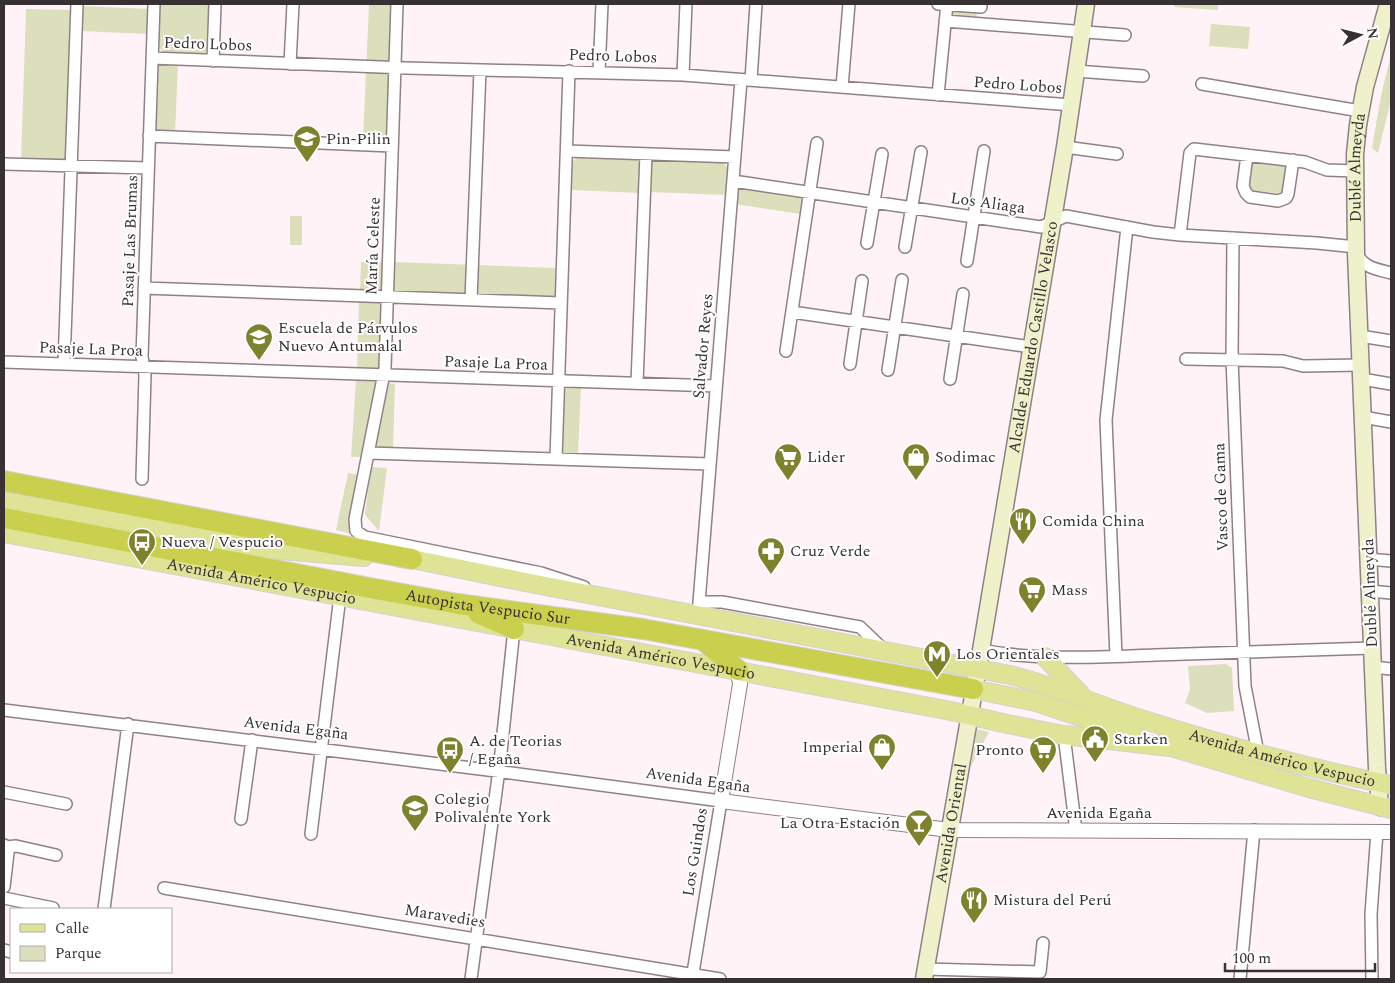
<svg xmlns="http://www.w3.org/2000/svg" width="1395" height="983" font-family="Spectral,serif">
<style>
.green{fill:#dcdfbb}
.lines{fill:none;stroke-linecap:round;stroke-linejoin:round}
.minor-casing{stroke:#8f8186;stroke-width:14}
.tertiary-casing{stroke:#8f8186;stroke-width:16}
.secondary-casing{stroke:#8f8186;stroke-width:19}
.primary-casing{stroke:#d3d2d2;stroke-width:20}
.motorway-casing{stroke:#d3d2d2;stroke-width:22}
.minor{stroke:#fff;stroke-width:11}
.tertiary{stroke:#fff;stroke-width:14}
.secondary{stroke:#eff1ca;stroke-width:16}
.primary{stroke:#dfe395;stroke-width:18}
.motorway{stroke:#cad04e;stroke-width:20}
.labels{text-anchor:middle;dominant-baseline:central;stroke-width:4;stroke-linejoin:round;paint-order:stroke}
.street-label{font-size:16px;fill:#373133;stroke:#fff}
.poi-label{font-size:16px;fill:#373133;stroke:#fff;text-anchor:start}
</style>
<rect width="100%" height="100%" fill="#fff3f7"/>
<path class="green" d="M160,4H209L208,49L204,55L164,53L159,47Z
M369,4H392L389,140L363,139Z
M1174,4H1218V10L1174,7Z
M81,6L150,9L149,34L80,31Z
M950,7L977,9L976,22L949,19Z
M26,9L72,10L67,162L21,160Z
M1211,24L1250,27L1248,49L1209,46Z
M1391,54V100L1378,153L1372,148L1381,96Z
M162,63L178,64L175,133L153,132L156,70Z
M578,157L635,158L641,165L640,193L571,190V162Z
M655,159L722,162L728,168L726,195L649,192L651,164Z
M1251,162L1287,165L1285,194L1248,190Z
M738,187L803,196L800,214L735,204Z
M290,216H302V245H290Z
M361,262H383L382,293L360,292Z
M395,262L557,268L556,294L550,298L393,293Z
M359,300L382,301L380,372L357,371Z
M356,380H377L364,457H351Z
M389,383L395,384L393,449L375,448Z
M568,386H581L578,455H564L561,450L562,391Z
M371,467L387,468L379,531L365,515Z
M348,473L361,475L354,535L336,530Z
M1226,664L1232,668L1234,711L1207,713L1185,703L1190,689L1188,666Z
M977,729L989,732L971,766Z"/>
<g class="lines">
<g class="minor-casing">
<path id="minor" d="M397,4L385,368L355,519L356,531L365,537L541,573L584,587
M938,4L981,7
M945,21L1125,35
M152,58L406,68L683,75L1072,105
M213,61L215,4
M290,64L293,4
M1076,71L1143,76
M599,72L602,4
M683,75L686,4
M751,80L756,4
M1202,84L1360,111
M842,87L849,4
M938,95L947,4
M149,136L392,146
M1065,147L1117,154
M567,151L735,157
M1247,155L1243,186L1246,193L1250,197L1278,201L1286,198L1288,194L1293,160
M4,164L148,168
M733,181L1041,227L1066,216L1153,232L1180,235L1317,243L1356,247
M1180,235L1190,153L1194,149L1305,162L1327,170L1355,171
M1233,238L1232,359L1245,686L1258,753
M867,243L882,154
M905,247L921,152
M1356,253C1364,268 1376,269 1391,273
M967,261L984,151
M144,288L561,303
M471,300L480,70
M792,312L1031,347
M1360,336L1391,341
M786,351L817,143
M1186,359L1283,361L1303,366L1361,365
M4,362L716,386
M64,364L77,4
M850,364L862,281
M888,370L902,280
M950,379L963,294
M1362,379L1391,384
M637,383L646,154
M1363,417L1391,422
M369,453L710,464
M556,459L569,71
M142,479L145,375L142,357L154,4
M1368,559L1391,561
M1370,591L1391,593
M699,602H722L860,627L883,649
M698,615L741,80
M981,650C1038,661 1098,657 1155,655C1228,653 1300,650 1372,648
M1116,656L1106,420L1127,227
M1373,667L1391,669
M4,710L488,770L721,801L692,979
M1064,735L1076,831
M4,792L66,804
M241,819L252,740
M311,834L340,596
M4,845L6,847L16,846L56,855
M4,887L8,853L6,847
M164,888L720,979
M4,898L53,908
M104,909L128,724
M4,950L11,952
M925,969L1040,972L1043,943
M471,979L500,762L514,629
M1240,979L1254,830
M1372,979L1371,914L1377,832"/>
</g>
<g class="tertiary-casing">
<path id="tertiary" d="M738,670L740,684L721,801L949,830L1391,832"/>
</g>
<g class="secondary-casing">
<g id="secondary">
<path id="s1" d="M1380,807L1377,768L1356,253L1355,154L1358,125L1365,87L1388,4"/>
<path id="s2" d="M924,979L981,650L1065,147L1086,4"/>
</g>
</g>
<g class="primary-casing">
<g id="primary">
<path d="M4,501L268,549L364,557"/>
<path id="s3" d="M4,533L951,711L1007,724L1064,735L1170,747"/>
<path id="s4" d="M400,558L412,559L530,583L1010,675C1055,686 1097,705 1141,719C1223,745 1307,768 1391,785"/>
<path d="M1045,657L1081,695"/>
<path d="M973,689L1036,702L1134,735"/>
<path d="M1161,744L1309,788L1391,809"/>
</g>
</g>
<g class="motorway-casing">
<g id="motorway">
<path d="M4,481L412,559"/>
<path id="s5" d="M4,518L370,588L458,604L643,629L973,689"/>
<path d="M478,613L514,629"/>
<path d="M703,640L738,670"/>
</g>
</g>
<use href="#minor" class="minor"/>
<use href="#tertiary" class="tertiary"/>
<use href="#secondary" class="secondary"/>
<use href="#primary" class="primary"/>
<use href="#motorway" class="motorway"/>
</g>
<defs>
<g id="school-pin" transform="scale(1.4375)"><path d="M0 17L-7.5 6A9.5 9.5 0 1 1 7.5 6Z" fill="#7e822c" stroke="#fff"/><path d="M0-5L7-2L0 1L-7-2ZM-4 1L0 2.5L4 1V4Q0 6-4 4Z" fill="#fff"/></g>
<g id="supermarket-pin" transform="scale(1.4375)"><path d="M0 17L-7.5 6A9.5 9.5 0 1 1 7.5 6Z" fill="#7e822c" stroke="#fff"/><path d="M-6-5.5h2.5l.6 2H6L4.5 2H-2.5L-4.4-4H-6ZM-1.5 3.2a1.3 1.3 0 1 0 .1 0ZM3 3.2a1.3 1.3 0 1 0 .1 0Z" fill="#fff"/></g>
<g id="shop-pin" transform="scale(1.4375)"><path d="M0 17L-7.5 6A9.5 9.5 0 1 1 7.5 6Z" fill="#7e822c" stroke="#fff"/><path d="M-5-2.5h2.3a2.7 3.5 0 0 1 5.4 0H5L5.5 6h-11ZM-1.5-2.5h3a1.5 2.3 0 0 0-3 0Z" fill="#fff"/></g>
<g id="restaurant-pin" transform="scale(1.4375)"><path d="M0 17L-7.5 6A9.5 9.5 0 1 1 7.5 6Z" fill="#7e822c" stroke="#fff"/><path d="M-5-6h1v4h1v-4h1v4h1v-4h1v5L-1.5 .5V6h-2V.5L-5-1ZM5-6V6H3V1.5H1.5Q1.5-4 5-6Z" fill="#fff"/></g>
<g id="bus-pin" transform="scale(1.4375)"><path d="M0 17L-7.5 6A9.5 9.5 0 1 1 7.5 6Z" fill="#7e822c" stroke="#fff"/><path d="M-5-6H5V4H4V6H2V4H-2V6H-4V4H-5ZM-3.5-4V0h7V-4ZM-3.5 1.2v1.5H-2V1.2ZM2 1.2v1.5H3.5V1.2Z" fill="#fff"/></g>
<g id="pharmacy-pin" transform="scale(1.4375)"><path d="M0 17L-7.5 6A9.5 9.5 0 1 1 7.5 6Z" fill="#7e822c" stroke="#fff"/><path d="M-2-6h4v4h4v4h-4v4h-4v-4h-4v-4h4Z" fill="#fff"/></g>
<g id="metro-pin" transform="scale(1.4375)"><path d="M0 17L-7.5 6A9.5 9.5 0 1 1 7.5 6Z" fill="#7e822c" stroke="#fff"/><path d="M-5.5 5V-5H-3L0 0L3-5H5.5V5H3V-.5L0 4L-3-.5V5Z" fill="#fff"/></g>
<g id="civic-pin" transform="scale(1.4375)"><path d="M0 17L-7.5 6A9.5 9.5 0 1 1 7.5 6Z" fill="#7e822c" stroke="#fff"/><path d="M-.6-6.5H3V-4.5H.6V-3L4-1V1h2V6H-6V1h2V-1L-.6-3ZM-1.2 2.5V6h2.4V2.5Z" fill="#fff"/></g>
<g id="bar-pin" transform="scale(1.4375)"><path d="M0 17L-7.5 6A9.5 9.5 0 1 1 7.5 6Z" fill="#7e822c" stroke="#fff"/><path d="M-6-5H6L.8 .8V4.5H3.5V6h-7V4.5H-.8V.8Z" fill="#fff"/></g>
</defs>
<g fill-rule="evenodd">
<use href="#school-pin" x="307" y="139"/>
<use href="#school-pin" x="259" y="337"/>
<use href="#supermarket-pin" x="788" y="457"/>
<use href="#shop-pin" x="916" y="457"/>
<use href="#restaurant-pin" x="1023" y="521"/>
<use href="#bus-pin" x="142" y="542"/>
<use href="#pharmacy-pin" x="771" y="551"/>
<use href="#supermarket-pin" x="1032" y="590"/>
<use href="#metro-pin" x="937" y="654"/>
<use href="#civic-pin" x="1095" y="739"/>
<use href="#shop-pin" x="882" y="747"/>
<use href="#bus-pin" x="450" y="750"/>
<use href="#supermarket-pin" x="1043" y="750"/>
<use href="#school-pin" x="415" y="808"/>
<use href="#bar-pin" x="919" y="823"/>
<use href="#restaurant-pin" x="974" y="900"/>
</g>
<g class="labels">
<g class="street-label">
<text transform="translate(208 44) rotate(2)">Pedro Lobos</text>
<text transform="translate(613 56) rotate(2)">Pedro Lobos</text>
<text transform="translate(1018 85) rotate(4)">Pedro Lobos</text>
<text stroke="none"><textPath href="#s1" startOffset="640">Dublé Almeyda</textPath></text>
<text transform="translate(988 203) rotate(8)">Los Aliaga</text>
<text transform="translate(130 241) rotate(-88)">Pasaje Las Brumas</text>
<text transform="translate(373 246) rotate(-88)">María Celeste</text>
<text stroke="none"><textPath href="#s2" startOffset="651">Alcalde Eduardo Castillo Velasco</textPath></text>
<text transform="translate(703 346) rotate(-85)">Salvador Reyes</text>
<text transform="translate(91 349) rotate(2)">Pasaje La Proa</text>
<text transform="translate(496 363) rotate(2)">Pasaje La Proa</text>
<text transform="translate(1221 497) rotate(-92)">Vasco de Gama</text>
<text stroke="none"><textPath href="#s3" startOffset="262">Avenida Américo Vespucio</textPath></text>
<text transform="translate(1370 593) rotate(-92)">Dublé Almeyda</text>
<text stroke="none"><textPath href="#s5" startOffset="492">Autopista Vespucio Sur</textPath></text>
<text stroke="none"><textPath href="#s3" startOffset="668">Avenida Américo Vespucio</textPath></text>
<text transform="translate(296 728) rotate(7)">Avenida Egaña</text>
<text stroke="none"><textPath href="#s4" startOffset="906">Avenida Américo Vespucio</textPath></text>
<text transform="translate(698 780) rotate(8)">Avenida Egaña</text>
<text x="1099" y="813">Avenida Egaña</text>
<text stroke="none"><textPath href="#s2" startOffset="158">Avenida Oriental</textPath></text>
<text transform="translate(695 852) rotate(-81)">Los Guindos</text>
<text transform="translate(445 916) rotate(9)">Maravedies</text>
</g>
<g class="poi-label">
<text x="326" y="139">Pin-Pilin</text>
<text x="278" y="328">Escuela de Párvulos<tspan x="278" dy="18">Nuevo Antumalal</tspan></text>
<text x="807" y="457">Lider</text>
<text x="935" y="457">Sodimac</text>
<text x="1042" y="521">Comida China</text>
<text x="161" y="542">Nueva / Vespucio</text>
<text x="790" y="551">Cruz Verde</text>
<text x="1051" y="590">Mass</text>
<text x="956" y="654">Los Orientales</text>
<text x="1114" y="739">Starken</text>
<text x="469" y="741">A. de Teorias<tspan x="469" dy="18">/ Egaña</tspan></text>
<text x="863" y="747" text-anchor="end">Imperial</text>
<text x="1024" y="750" text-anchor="end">Pronto</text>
<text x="434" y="799">Colegio<tspan x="434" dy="18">Polivalente York</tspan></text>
<text x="900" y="823" text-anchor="end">La Otra Estación</text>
<text x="993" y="900">Mistura del Perú</text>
</g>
</g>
<rect width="1395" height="983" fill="none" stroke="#373133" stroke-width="10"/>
<rect x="10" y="908" width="162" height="65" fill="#ffffff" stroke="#afadad"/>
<rect x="20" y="924" width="25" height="8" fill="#dfe395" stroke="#afadad"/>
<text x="55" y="933" font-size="15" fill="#373133">Calle</text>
<rect x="20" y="946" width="25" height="15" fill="#dcdfbb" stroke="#afadad"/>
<text x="55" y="958" font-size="15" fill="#373133">Parque</text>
<g transform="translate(1360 35) rotate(83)" stroke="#ffffff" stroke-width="4" paint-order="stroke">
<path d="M0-4L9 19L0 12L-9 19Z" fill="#373133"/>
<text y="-8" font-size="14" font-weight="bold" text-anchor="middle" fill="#373133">N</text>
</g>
<path d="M1225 963v8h150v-8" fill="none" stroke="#373133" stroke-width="2.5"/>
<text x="1232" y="963" font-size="15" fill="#373133" stroke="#ffffff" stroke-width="4" paint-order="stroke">100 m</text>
</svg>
